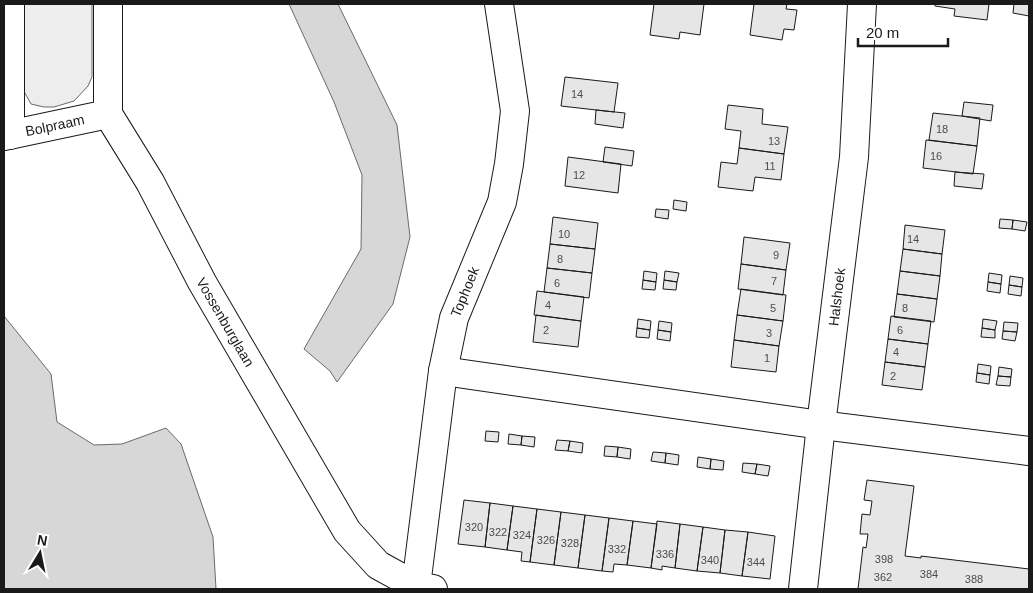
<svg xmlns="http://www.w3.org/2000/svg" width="1033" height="593" font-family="Arial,sans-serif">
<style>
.built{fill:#ededed;stroke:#6a6a6a}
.water{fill:#d7d7d7;stroke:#6a6a6a}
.building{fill:#e6e6e6;stroke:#1a1a1a}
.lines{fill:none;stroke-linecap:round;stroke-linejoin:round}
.minor-casing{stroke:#1a1a1a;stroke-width:30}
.minor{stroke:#fff;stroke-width:28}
.labels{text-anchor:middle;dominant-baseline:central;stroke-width:4;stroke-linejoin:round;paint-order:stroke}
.number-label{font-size:11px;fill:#4d4d4d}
.street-label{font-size:14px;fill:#1a1a1a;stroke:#fff}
</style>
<rect width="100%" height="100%" fill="#fff"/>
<path class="built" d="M21,4H92V77L88,86L74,101L54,107H44L31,104L21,86Z"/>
<path class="water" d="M289,4H338L397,125L410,237L393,304L337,382L330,371L304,349L361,249L362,175L334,102Z
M4,316L51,374L57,422L94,445L122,444L166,428L181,444L213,537L216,589H4Z"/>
<path class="building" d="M654,4H704L700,35L680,32L679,39L650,35Z
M754,4H787L786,9L797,10L794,30L784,29L782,40L750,35Z
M935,4H989L987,20L954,16L955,9L935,6Z
M1014,4H1029V16L1013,13Z
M565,77L618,83L614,112L561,106Z
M964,102L993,105L991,121L962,116Z
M728,105L763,109L762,124L788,127L784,154L739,148L741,131L725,129Z
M596,110L625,113L623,128L595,124Z
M933,113L980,118L977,146L929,140Z
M926,140L977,146L973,174L923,168Z
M605,147L634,151L632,166L603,162Z
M739,148L784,154L781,180L755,177L753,191L718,187L721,162L737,164Z
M568,157L621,164L618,193L565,186Z
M955,172L984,174L982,189L954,186Z
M674,200L687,202L686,211L673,209Z
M656,209L669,210L668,219L655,217Z
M553,217L598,223L595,249L550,244Z
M1000,219L1013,220L1012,229L999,228Z
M1013,220L1027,222L1025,231L1012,229Z
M905,225L945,230L942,254L903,249Z
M744,237L790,243L786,270L741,264Z
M550,244L595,249L592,273L547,268Z
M903,249L942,254L940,276L900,271Z
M741,264L786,270L783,295L738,289Z
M547,268L592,273L589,298L544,292Z
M644,271L657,273L656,282L643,280Z
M665,271L679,273L677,282L664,280Z
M900,271L940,276L937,299L897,294Z
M989,273L1002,275L1001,284L988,282Z
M1010,276L1023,278L1022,287L1009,285Z
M643,280L656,282L655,290L642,289Z
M664,280L677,282L676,290L663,289Z
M988,282L1001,284L1000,293L987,291Z
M1009,285L1022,287L1021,296L1008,294Z
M741,289L786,295L783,321L737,315Z
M537,291L584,297L581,321L534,315Z
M897,294L937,299L934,322L894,317Z
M536,315L581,321L578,347L533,342Z
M737,315L783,321L779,346L734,340Z
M891,316L931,321L928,344L888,339Z
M638,319L651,321L650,330L637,328Z
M983,319L997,321L995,330L982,328Z
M659,321L672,323L671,332L658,330Z
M1004,322L1018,323L1017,332L1003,331Z
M637,328L650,330L649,338L636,337Z
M982,328L995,330V338L981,337Z
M658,330L671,332L670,341L657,339Z
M1003,331L1017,332L1015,341L1002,339Z
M888,339L928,344L925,367L885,362Z
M734,340L779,346L776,372L731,367Z
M885,362L925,367L922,390L882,385Z
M978,364L991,366L990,375L977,373Z
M999,367L1012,369L1011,377L998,376Z
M977,373L990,375L989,384L976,382Z
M998,376L1011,377L1010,386L996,385Z
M486,431L499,432L498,442L485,441Z
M509,434L522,436L521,445L508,444Z
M522,436L535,437L534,447L521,445Z
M557,440L570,441L568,451L555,450Z
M570,441L583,443L582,453L568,451Z
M605,446L618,447L617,457L604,456Z
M618,447L631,449L630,459L617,457Z
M653,452L666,453L665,463L651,461Z
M666,453L679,455L678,465L665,463Z
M698,457L711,459L710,469L697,467Z
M711,459L724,461L723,470L710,469Z
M743,463L757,464L755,474L742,472Z
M757,464L770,466L768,476L755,474Z
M867,480L914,486L905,556L921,558V556L1029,569V589H858L863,547L866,548L868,534H860L862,514L870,515L872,501L864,500Z
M464,500L490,503L485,547L458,544Z
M490,503L513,506L507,550L485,547Z
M513,506L537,509L530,562L521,561L522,552L507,550Z
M537,509L561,512L554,565L530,562Z
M561,512L585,515L578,568L554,565Z
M585,515L609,518L602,571L578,568Z
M609,518L633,521L627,565L614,564L613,572L602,571Z
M633,521L657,524L651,568L627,565Z
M657,521L680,524L675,568L662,566V570L651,568Z
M680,524L703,527L697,571L675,568Z
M703,527L725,530L720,573L697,571Z
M725,530L748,532L742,576L720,573Z
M748,532L775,536L770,579L742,576Z"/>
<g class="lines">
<g class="minor-casing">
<g id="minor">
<path id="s1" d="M108,4V114L150,182L202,282L347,531L378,565L416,586L433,589"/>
<path d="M10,135V4"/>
<path id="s2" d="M4,136L108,114"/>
<path d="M443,371L821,425L1029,451"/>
<path id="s3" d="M416,586L443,371L454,318L502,202L509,164L515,111L499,4"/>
<path id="s4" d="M803,589L821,425L854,157L862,4"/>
</g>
</g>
<use href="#minor" class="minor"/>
</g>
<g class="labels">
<g class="number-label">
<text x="577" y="94">14</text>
<text x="942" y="129">18</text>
<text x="774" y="141">13</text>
<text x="936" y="156">16</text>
<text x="770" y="166">11</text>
<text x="579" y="175">12</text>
<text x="564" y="234">10</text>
<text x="913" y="239">14</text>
<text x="776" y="255">9</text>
<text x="560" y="259">8</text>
<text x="774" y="281">7</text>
<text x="557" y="283">6</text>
<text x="548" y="305">4</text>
<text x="773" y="308">5</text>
<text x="905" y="308">8</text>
<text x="546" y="330">2</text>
<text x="900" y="330">6</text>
<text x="769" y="333">3</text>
<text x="896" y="352">4</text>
<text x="767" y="358">1</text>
<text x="893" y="376">2</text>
<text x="474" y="527">320</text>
<text x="498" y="532">322</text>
<text x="522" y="535">324</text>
<text x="546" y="540">326</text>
<text x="570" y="543">328</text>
<text x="617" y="549">332</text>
<text x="665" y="554">336</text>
<text x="884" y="559">398</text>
<text x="710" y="560">340</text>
<text x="756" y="562">344</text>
<text x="929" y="574">384</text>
<text x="883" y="577">362</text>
<text x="974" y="579">388</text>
</g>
<g class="street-label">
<text stroke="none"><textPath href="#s2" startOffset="52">Bolpraam</textPath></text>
<text stroke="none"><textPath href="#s3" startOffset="299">Tophoek</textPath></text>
<text stroke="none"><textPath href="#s4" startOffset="294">Halshoek</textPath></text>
<text stroke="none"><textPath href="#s1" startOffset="349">Vossenburglaan</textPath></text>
</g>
</g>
<rect width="1033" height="593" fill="none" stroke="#1a1a1a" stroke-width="10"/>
<g transform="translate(40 553) rotate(10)" stroke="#ffffff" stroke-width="4" paint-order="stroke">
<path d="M0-4L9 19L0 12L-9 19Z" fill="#1a1a1a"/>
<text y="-8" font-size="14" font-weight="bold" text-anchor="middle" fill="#1a1a1a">N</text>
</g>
<path d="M858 38v8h90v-8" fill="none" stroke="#1a1a1a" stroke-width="2.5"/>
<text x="866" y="38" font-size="15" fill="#1a1a1a" stroke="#ffffff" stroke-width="4" paint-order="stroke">20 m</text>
</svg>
